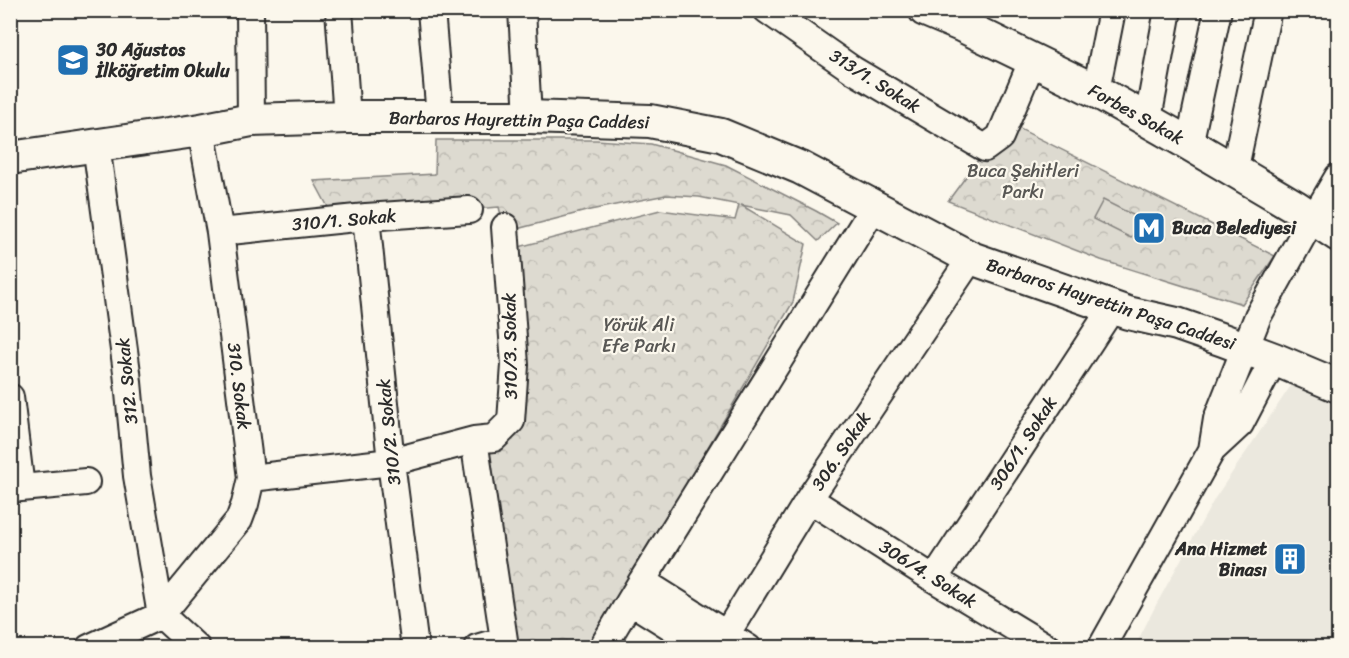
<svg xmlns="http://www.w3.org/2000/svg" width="1349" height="658" font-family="Sriracha,sans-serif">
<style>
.built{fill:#ebe8de}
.park{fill:url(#park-crowns);stroke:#84827e;stroke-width:1.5}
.pitch{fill:#dddad0;stroke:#84827e;stroke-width:1.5}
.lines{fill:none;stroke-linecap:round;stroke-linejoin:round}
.minor-casing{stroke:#2b2b2b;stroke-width:30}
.major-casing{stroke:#2b2b2b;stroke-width:36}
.minor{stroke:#fbf7ec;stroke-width:26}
.major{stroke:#fbf7ec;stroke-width:32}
.labels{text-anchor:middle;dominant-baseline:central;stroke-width:4.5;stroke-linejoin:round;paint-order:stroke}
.poi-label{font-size:18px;font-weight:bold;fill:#2b2b2b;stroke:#fbf7ec;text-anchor:start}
.street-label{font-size:18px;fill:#2b2b2b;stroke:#fbf7ec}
.park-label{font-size:18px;fill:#585754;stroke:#fbf7ec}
</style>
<defs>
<pattern id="park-crowns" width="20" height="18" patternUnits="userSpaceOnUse" patternTransform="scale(1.5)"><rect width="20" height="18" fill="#dddad0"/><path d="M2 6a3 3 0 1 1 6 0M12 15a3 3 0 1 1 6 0" fill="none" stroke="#bebbb3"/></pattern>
</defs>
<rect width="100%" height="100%" fill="#fbf7ec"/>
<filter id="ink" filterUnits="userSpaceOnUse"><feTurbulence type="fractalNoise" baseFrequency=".0167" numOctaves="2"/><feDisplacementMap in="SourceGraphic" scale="12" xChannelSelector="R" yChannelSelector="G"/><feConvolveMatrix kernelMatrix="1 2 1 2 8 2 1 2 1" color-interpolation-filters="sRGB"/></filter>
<g filter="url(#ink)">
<path class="built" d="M1296,378L1338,399V647L1134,648L1156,605L1215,498Z"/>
<path class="park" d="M1006,122L1275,256L1242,304L1101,260L948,201Z
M436,140H597L651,144L726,165L816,211L837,223L818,241L791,215L741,205L806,244L793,302L599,633L584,647H516L510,615L488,455L521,428L511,249L660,210L735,220L739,205L699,197L666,195L590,210L505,232L499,207L335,220L314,181L435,174Z"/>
<path class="pitch" d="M1103,200L1141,219L1131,238L1093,219Z"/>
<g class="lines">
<g class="minor-casing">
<path id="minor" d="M250,10L251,120
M339,10L347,117
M431,10L440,117
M522,10L528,117
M767,10L853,70L985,148L1000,137L1033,59
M1096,91L1112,10
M1150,108L1168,10
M1192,131L1218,10
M96,145L127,372L137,476L161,615
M1237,158L1268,10
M366,217L391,462L415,648
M1314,218L1338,177
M220,232L366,217L469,210
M10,397L21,488
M474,440L504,640L477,648
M1212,450L1240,424L1274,359
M251,478L391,462L474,440L494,438L511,421L515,365L505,227
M10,489L86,482
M809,499L934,579L1048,648
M934,579L1112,308
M642,581L874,207
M630,601L705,648
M161,615L197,648
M89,648L161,615L239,520L245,504L251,478L220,232L201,130
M602,648L642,581L748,648
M718,648L809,499L971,258
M1101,648L1212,450L1217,419L1258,316L1305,231"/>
</g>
<g class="major-casing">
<path id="major" d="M925,10L963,26L1096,91L1186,142L1296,207L1338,235
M10,158L201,130L251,120L347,117H528L650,121L721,135L801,168L971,258L1128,313L1177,324L1223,340L1274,359L1338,386"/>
</g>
<use href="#minor" class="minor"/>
<use href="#major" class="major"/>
</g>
</g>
<defs>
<g id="school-square" transform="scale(1.725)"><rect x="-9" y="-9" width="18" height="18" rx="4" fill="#1f6fb2" stroke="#fbf7ec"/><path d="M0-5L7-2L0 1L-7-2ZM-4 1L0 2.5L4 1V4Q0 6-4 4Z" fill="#fff"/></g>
<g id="metro-square" transform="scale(1.725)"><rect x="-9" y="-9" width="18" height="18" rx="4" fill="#1f6fb2" stroke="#fbf7ec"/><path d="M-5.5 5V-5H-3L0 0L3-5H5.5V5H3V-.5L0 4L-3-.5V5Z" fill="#fff"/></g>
<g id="building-square" transform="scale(1.725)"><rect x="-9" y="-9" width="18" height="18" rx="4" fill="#1f6fb2" stroke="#fbf7ec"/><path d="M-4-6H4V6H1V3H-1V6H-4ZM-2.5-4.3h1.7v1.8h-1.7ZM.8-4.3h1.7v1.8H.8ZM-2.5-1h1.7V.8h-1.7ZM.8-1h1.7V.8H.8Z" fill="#fff"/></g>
</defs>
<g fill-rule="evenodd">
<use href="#school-square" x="73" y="60"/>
<use href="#metro-square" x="1149" y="228"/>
<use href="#building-square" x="1290" y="559"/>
</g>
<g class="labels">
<g class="poi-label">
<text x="96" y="50">30 Ağustos<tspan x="96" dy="21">İlköğretim Okulu</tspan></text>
<text x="1172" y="228">Buca Belediyesi</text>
<text x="1267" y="549" text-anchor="end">Ana Hizmet<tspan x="1267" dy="21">Binası</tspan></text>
</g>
<g class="street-label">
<text transform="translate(875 81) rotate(32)">313/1. Sokak</text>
<text transform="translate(1136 114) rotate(29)">Forbes Sokak</text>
<text transform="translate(519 120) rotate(1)">Barbaros Hayrettin Paşa Caddesi</text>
<text transform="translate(344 220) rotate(-5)">310/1. Sokak</text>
<text transform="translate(1111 304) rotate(18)">Barbaros Hayrettin Paşa Caddesi</text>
<text transform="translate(510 346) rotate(-91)">310/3. Sokak</text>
<text transform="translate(127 381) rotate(-96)">312. Sokak</text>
<text transform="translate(239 386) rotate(83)">310. Sokak</text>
<text transform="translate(389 432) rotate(-96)">310/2. Sokak</text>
<text transform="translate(1023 443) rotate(-57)">306/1. Sokak</text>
<text transform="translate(841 451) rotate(-56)">306. Sokak</text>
<text transform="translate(928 574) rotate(32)">306/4. Sokak</text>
</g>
<g class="park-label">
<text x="1023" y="171">Buca Şehitleri<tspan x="1023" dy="21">Parkı</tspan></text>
<text x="639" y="325">Yörük Ali<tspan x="639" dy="21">Efe Parkı</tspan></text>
</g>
</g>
<rect width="1349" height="658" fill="none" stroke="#fbf7ec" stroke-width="36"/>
<rect x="18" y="18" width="1313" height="622" fill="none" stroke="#2b2b2b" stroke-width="2" filter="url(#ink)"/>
</svg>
